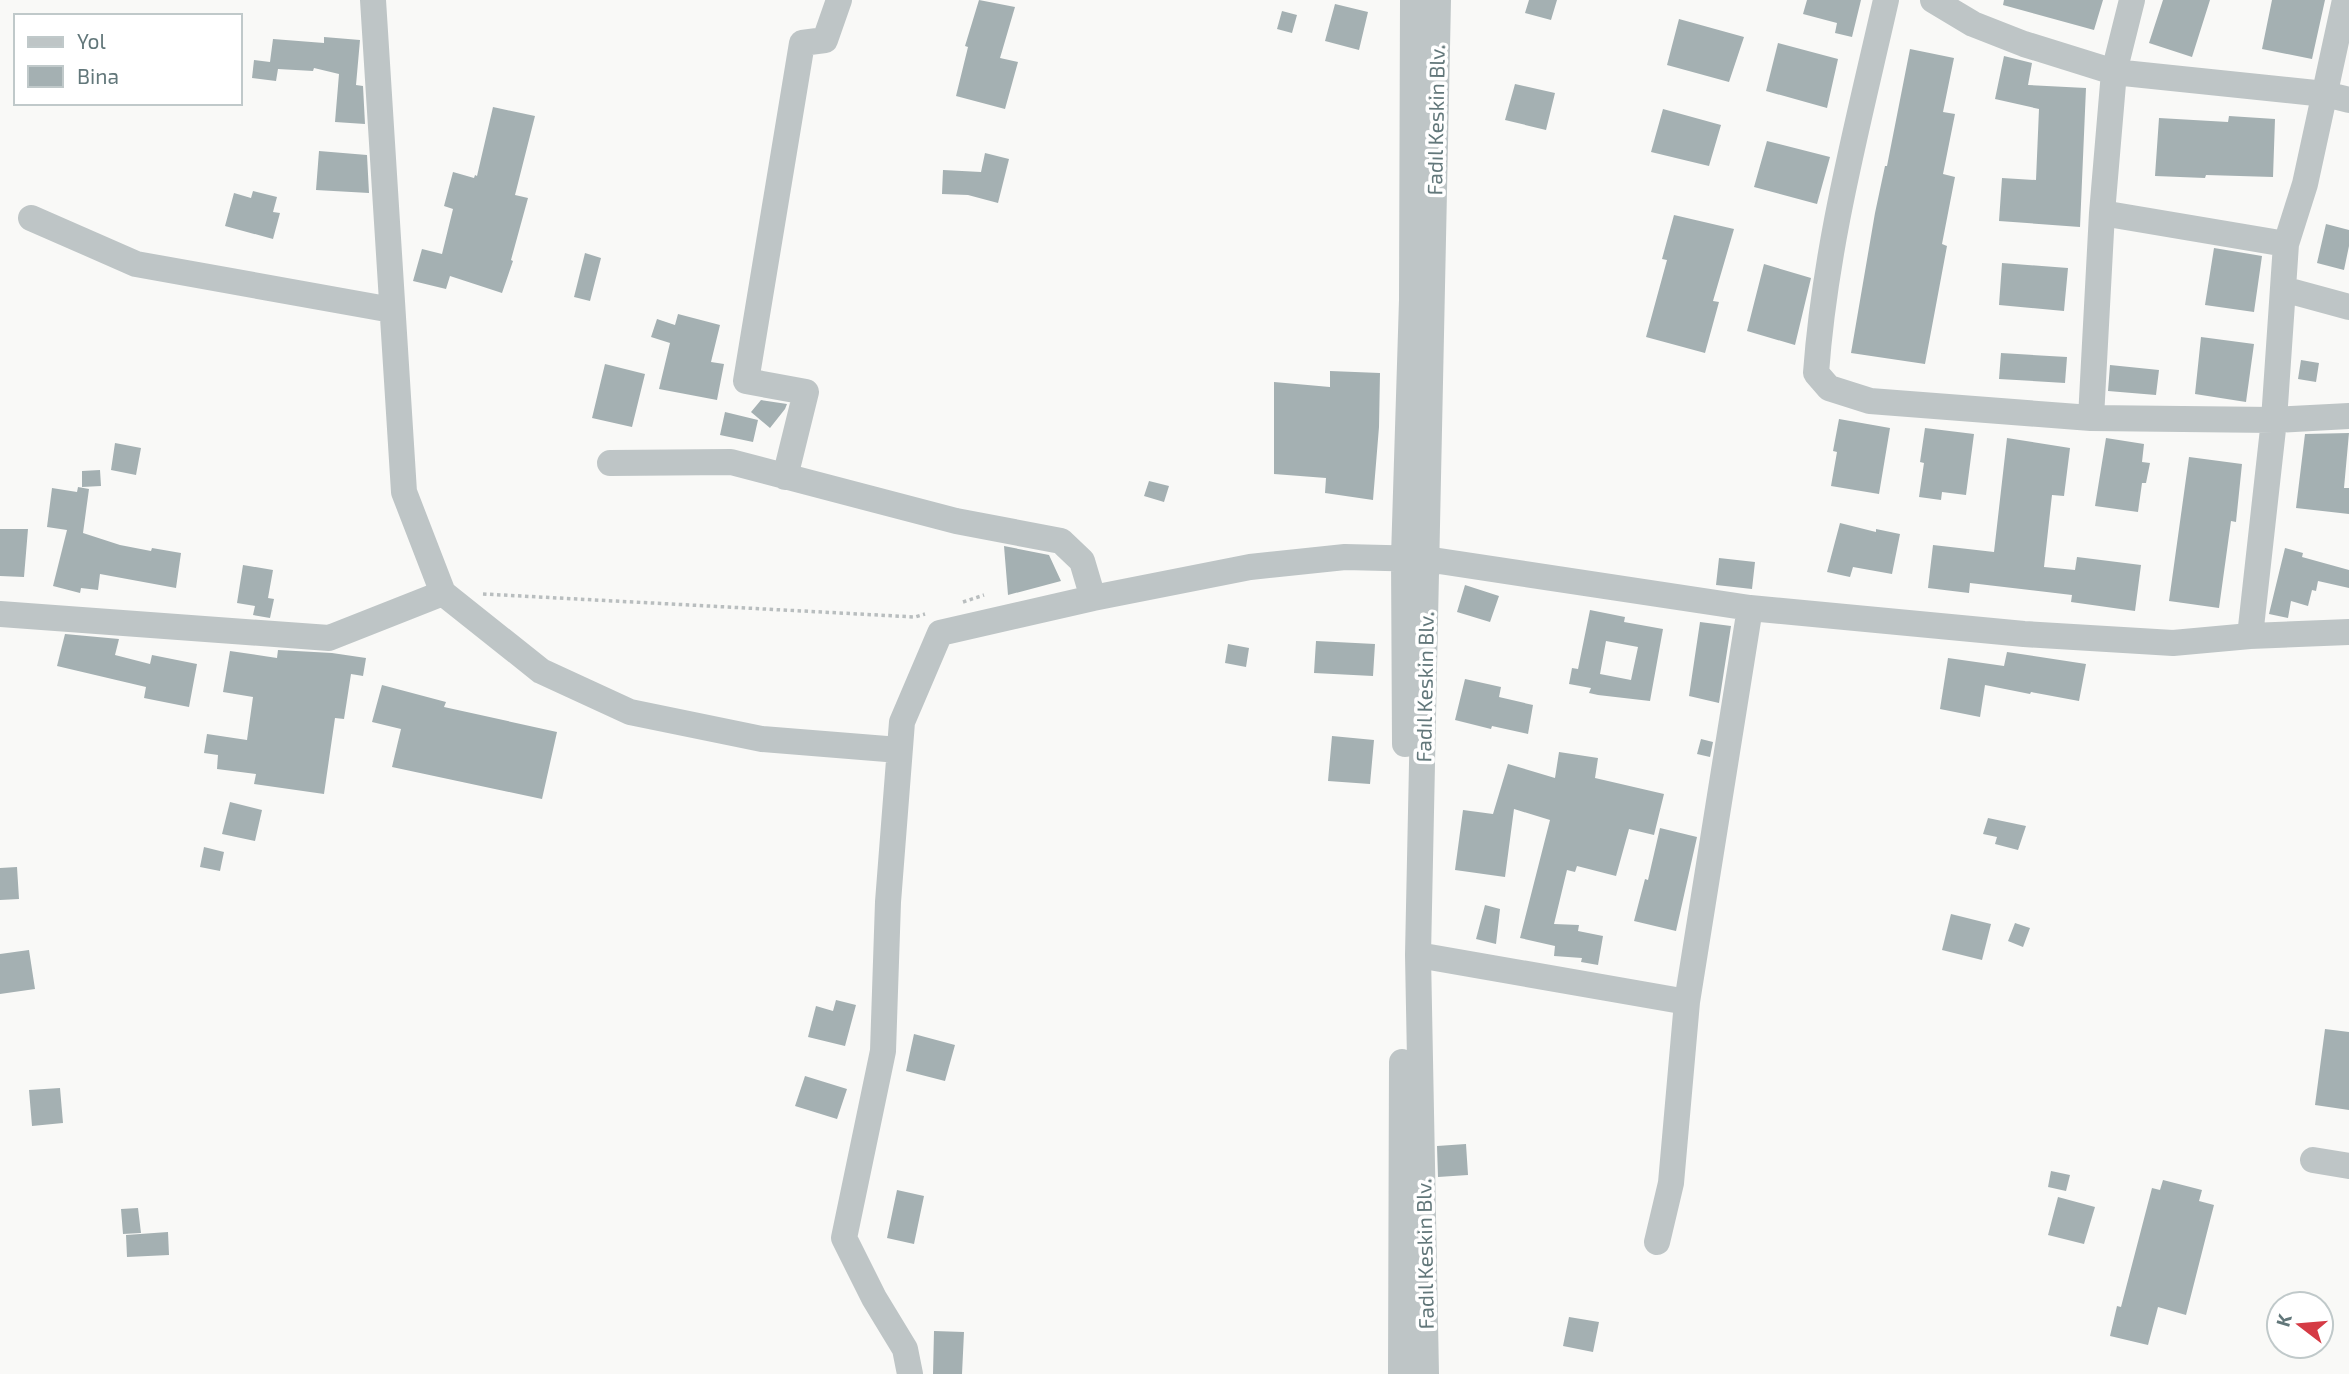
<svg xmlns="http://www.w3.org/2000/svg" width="2349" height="1374" font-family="'Exo 2',sans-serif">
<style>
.building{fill:#a4b0b2;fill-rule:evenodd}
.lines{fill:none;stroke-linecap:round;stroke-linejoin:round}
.path{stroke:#b9bebf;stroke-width:3.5;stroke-dasharray:3.5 3.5;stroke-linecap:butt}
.minor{stroke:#bec5c6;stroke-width:26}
.labels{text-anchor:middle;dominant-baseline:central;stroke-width:7;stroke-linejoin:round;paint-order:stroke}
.street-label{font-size:21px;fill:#62777a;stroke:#fff}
</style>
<rect width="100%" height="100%" fill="#f9f9f7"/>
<path class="building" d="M979,0L1015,7L1000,58L1018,62L1005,109L956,96L968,47L965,46Z
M1529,0H1557L1551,20L1525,13Z
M1807,0H1861L1852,37L1835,33L1837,23L1803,14Z
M2004,0H2103L2094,30L2003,5Z
M2163,0H2210L2192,57L2149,43Z
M2272,0H2325L2312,59L2262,49Z
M1335,4L1368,12L1359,50L1325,41Z
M1282,11L1297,15L1292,33L1277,29Z
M1679,19L1744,37L1729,82L1667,65Z
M324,37L360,40L356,85L363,86L365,124L335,122L339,74L314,68L313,71L278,69L276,81L252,78L254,60L270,62L273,39L324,43Z
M1778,43L1838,59L1827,108L1766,91Z
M1910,49L1954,58L1943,112L1955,114L1943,174L1955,177L1942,244L1947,246L1925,364L1851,353L1875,213L1885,166H1887Z
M2004,56L2032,63L2028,85L2086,88L2080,227L1999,221L2002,178L2036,180L2039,109L1995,99Z
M1515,84L1555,93L1546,130L1505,120Z
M493,107L535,116L515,195L528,198L511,260L513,261L502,293L450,276L446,289L413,281L422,249L442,254L453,209L444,206L453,172L474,178L475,175L477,176Z
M1663,109L1721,125L1709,166L1651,152Z
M2229,116L2275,119L2273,177L2206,175L2205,178L2155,176L2159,118L2228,122Z
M1767,141L1830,157L1817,204L1754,187Z
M319,151L367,155L369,193L316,190Z
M985,153L1009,159L998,203L968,195L942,194L943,170L981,172Z
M253,191L277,197L273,212L280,213L273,239L225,226L234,193L251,198Z
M1674,215L1734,229L1713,301L1719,302L1705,353L1646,337L1667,260L1662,259Z
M2326,224L2349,230V246L2344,270L2317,263Z
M2214,248L2262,256L2254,312L2205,305Z
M585,253L601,258L590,301L574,297Z
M2002,263L2068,268L2064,311L1999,305Z
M1764,264L1811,278L1795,345L1747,331Z
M678,314L720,325L711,362L724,364L717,400L659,389L670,343L651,337L657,319L675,325Z
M2201,337L2254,344L2246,402L2195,394Z
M2001,353L2067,357L2065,383L1999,379Z
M2301,360L2319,363L2316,382L2298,379Z
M605,364L645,374L632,427L592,418Z
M2110,365L2159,370L2156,395L2108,391Z
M1330,371L1380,373L1379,427L1373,500L1325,493L1326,478L1274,474V382L1330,387Z
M761,400L787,404L785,409L770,428L751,412Z
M725,412L758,420L753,442L720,435Z
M1839,419L1890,428L1879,494L1831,486L1837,452L1833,451Z
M1925,428L1974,434L1966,495L1942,492L1941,500L1919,497L1924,463L1920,462Z
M2349,433L2344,488H2349V514L2296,508L2305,434Z
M2007,438L2070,448L2064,496L2052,495L2044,567L2075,570L2077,557L2141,565L2135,611L2071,602L2072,595L1970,583L1969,593L1928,588L1933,545L1994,552Z
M2106,438L2144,444L2142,462L2150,463L2146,483H2142L2138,512L2095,506Z
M115,443L141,448L136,475L111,470Z
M2189,457L2242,464L2236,522L2231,521L2219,608L2169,601Z
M100,470L101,486L82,487V471Z
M1149,481L1169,486L1164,502L1144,496Z
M78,487L89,489L83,533L120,545L151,551L152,548L181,553L176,588L100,574L98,590L81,588L80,593L53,586L67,530L47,527L52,488L77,492Z
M1840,523L1876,532V529L1900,534L1892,574L1853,567L1850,577L1827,572Z
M0,529H28L24,577L0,576Z
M1004,546L1049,555L1061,581L1008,595Z
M2285,548L2303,553L2302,557L2349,570V588L2318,581L2316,591L2312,590L2308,606L2291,601L2288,618L2269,614Z
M1719,558L1755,562L1752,589L1716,585Z
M243,565L273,570L268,598L274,599L270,618L253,615L255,606L237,603Z
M1465,585L1499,596L1490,622L1457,612Z
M1590,610L1625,617L1624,622L1663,629L1650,701L1598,695L1589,693L1591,688L1569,684L1572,668L1578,669ZM1606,641L1638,647L1631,680L1600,674Z
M1700,622L1731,626L1719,703L1689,696Z
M65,634L119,639L115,655L150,664L152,655L197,664L189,707L144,698L146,687L57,666Z
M1316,641L1375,644L1373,676L1314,673Z
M1228,644L1249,648L1246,667L1225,663Z
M278,650L332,653L366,658L363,676L351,674L344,719L335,718L324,794L254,784L256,774L217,769L218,755L204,753L207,734L247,740L253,697L223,692L230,651L277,658Z
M2007,652L2086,664L2079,701L2031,692L2030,694L1985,685L1980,717L1940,709L1948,658L2004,666Z
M1465,679L1501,687L1499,697L1533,705L1528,734L1492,726L1491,729L1455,720Z
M382,685L446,702L444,707L557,732L542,799L392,767L401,729L372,722Z
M1332,736L1374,740L1370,784L1328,781Z
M1701,739L1713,742L1710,757L1697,754Z
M1559,752L1598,758L1595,778L1664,794L1654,835L1629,829L1616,876L1577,866L1575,872L1567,870L1554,924L1579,925L1578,931L1603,936L1598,965L1581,962L1582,958L1554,956L1555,946L1520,938L1550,820L1514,809L1505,877L1455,870L1463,810L1493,814L1508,764L1555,778Z
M230,802L262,810L255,841L222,834Z
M1988,818L2026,826L2018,850L1995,844L1997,837L1983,834Z
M1660,828L1697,837L1676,931L1634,921L1645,879L1648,880Z
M204,847L224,852L220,871L200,867Z
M17,867L19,899L0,900V868Z
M1485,905L1500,909L1496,944L1476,939Z
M1951,914L1991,924L1982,960L1942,950Z
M2015,923L2030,928L2023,947L2008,941Z
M29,950L35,989L0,994V954Z
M836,1000L856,1005L845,1046L808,1037L816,1006L833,1011Z
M2325,1029L2349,1032V1110L2315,1105Z
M914,1034L955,1045L945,1081L906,1071Z
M805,1076L847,1089L837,1119L795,1106Z
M60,1088L63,1123L32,1126L29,1090Z
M1466,1144L1468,1175L1438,1177L1437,1146Z
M2051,1171L2070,1175L2066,1191L2048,1187Z
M2163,1180L2202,1190L2199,1201L2214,1205L2186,1315L2158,1307L2148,1345L2110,1336L2117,1306L2121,1307L2152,1188L2160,1190Z
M897,1190L924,1196L914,1244L887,1238Z
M2058,1197L2095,1207L2084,1244L2048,1235Z
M138,1208L141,1233L123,1234L121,1209Z
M168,1232L169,1255L127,1257L126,1235Z
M1569,1317L1599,1322L1593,1352L1563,1346Z
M934,1331L964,1332L962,1374H933Z"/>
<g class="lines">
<path class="path" d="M483,594L915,617L925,614
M963,602L984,595"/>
<path class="minor" d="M373,0L404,492L443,593L541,671L630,712L762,739L899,750
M1886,0C1858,124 1825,247 1816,373L1829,388L1870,401L2091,418L2274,420L2349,416
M1933,0L1973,24L2024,44L2114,72L2325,94L2349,100
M2102,213L2114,72L2132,0
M31,218L136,264L392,310
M2283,289L2349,307
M2091,418L2102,213L2286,244
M610,463L731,462L956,521L1061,541L1082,561L1093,598
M785,477L806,392L746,381L802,43L825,40L839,0
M1750,608L2024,634L2173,643L2250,636L2349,632
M0,614L329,638L443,593
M2250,636L2274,420L2286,244L2305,184L2345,0
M1405,744L1404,557L1412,300L1413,0
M1418,955L1687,1002
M2313,1160L2349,1166
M910,1374L905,1349L874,1298L844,1238L883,1051L888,902L902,722L940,633L1093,598L1250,567L1345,557L1426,559L1750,608L1687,1002L1671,1183L1657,1242
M1401,1374L1402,1062
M1426,1374L1418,955L1438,0"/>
</g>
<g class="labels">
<g class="street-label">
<text transform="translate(1435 120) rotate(-89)">Fadıl Keskin Blv.</text>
<text transform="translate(1424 687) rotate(-89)">Fadıl Keskin Blv.</text>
<text transform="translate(1424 1254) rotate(-91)">Fadıl Keskin Blv.</text>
</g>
</g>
<rect x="14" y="14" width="228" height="91" fill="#ffffff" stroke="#c0c9ca" stroke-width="2"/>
<rect x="28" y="37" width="35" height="10" fill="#bec5c6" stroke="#c0c9ca" stroke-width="2"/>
<text x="77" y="49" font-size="21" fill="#62777a">Yol</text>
<rect x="28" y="66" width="35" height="21" fill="#a4b0b2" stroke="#c0c9ca" stroke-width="2"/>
<text x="77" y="84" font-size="21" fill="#62777a">Bina</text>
<g transform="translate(2300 1325) rotate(286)"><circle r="33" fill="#ffffff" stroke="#c0c9ca" stroke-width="2"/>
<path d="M0-5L12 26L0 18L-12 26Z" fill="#d53b45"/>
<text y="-10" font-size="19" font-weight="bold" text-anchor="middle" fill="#62777a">K</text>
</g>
</svg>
